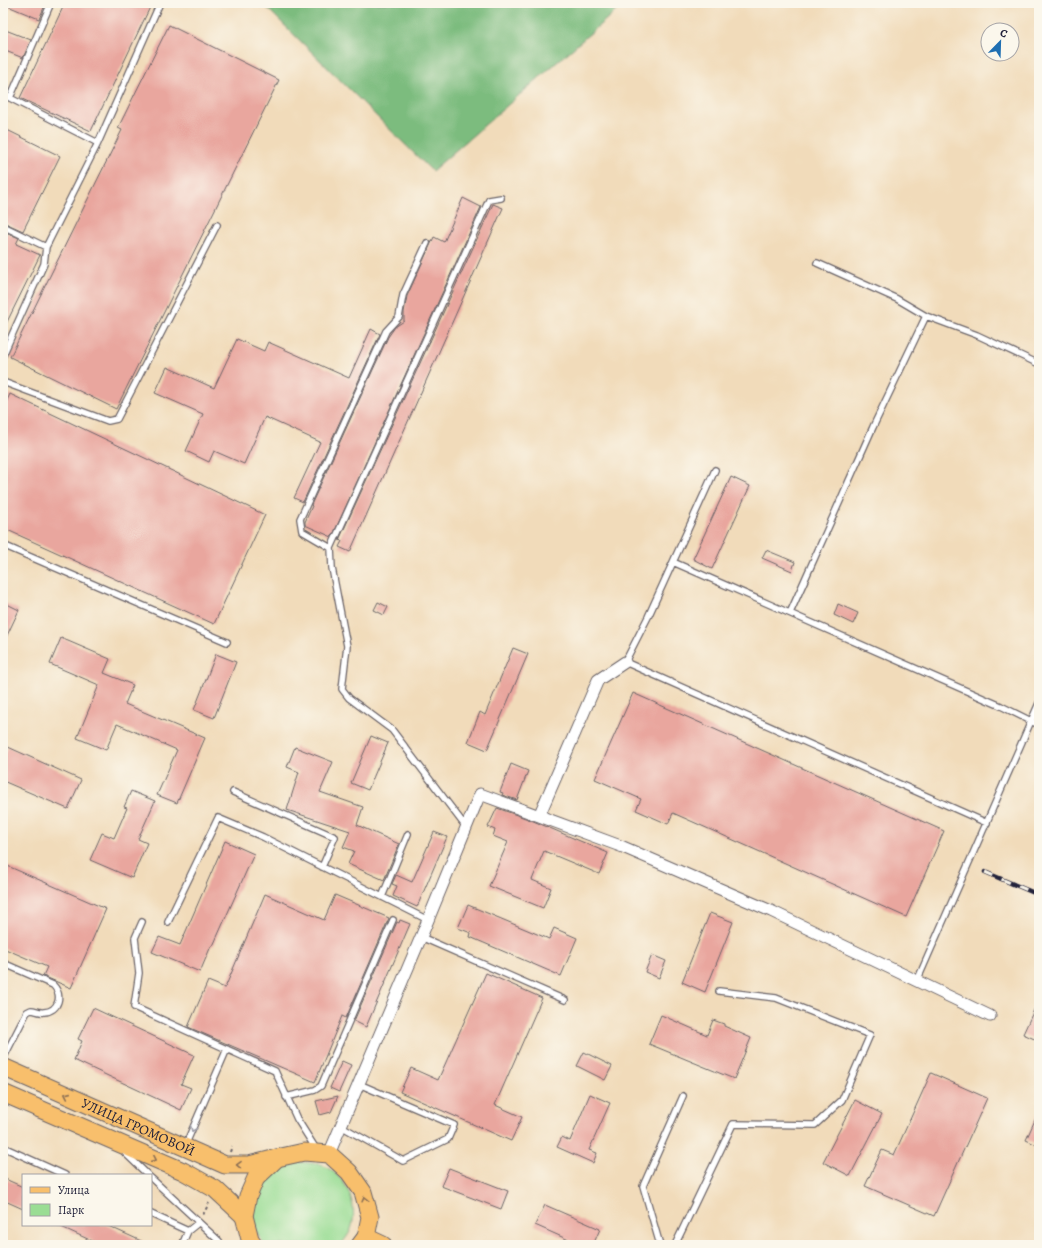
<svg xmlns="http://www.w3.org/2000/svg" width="1042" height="1248" font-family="Alegreya,serif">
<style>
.green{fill:#9add94;stroke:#5e8068}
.forest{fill:#7bbc7e;stroke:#4e6f5c}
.building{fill:#e9a69e}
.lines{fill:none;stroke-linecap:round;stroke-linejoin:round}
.lane-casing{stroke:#6a6367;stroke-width:8}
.street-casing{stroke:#6a6367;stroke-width:13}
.primary-casing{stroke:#6a6367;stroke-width:19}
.path{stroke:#6a6367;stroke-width:2;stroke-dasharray:3 3;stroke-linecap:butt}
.lane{stroke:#fff;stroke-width:5.5}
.street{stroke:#fff;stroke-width:11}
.primary{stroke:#f8bf6c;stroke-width:17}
.rail-casing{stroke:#22223b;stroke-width:4.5}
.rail{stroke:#fbf7ec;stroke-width:3;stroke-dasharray:9;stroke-linecap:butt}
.oneway{stroke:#8d7054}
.oneway2{stroke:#9c9ca7}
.labels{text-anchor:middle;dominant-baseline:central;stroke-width:3;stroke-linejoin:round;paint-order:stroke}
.street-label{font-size:14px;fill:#22223b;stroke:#fbf7ec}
</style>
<rect width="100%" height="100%" fill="#fbf7ec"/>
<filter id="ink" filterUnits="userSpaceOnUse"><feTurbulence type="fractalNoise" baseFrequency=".025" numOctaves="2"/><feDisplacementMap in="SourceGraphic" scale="8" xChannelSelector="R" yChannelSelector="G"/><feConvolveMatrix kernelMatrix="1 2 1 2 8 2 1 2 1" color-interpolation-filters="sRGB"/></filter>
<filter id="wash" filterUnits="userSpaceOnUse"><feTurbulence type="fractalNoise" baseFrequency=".012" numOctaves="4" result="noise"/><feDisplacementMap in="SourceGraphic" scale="16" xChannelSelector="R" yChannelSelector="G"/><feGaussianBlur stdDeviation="0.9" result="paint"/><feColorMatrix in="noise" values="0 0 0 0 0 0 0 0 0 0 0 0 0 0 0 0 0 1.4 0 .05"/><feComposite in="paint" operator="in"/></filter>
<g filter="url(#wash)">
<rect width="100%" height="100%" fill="#f1dbba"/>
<path class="green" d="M300,1162C306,1163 313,1163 318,1164C344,1171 360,1204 351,1229C349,1235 344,1240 341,1245H265C263,1242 260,1238 258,1235C245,1212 257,1176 282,1166C288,1164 294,1163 300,1162Z"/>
<path class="forest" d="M262,3H625L432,171Z"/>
<g id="blocks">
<path class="building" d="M3,3H46L39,19L3,4Z
M65,3H152L91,131L20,98Z
M169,25L279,80L116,409L10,357L122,130L118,128Z
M3,29L31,40L23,58L3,50Z
M3,128L60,156L23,231L3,222Z
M463,198L481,207L332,537L305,525V522L312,506L311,505L388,337L395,327L404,321V312L407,296L434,237L444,242Z
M493,204L503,208L350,552L339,547L342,541L339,540Z
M3,231L19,238L16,244L40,255L3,330Z
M371,329L380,334L303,502L294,498L320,442L265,417L244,464L214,451L209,462L186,451L203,414L155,393L167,367L214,388L237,339L264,351L268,342L349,378Z
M10,394L265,515L214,624L3,528V409Z
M731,477L750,486L712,569L693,559Z
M766,550L795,562L792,571L762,558Z
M3,602L19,610L3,644Z
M378,602L388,607L384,615L374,610Z
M838,604L858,613L853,624L834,615Z
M61,638L110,659L104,673L133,685L125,704L205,738L177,803L157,795L177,750L117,724L106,750L77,738L99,685L50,664Z
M513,648L528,654L487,750L468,742L480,712L485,715Z
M216,654L236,662L214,718L194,710Z
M633,693L944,831L906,917L673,813L668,824L636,810L641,799L595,779Z
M371,736L388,743L368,790L351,783Z
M8,747L81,780L68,809L3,781V759Z
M295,747L333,762L320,792L363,807L357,825L399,844L384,880L348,864L354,851L343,847L350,831L287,810L299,772L287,767Z
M511,764L528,771L517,800L502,795L503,793L500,792Z
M131,791L155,801L138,839L147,843L132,878L90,860L102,833L114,838L127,808L124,807Z
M497,808L531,820L608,853L599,874L544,851L532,880L551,888L543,908L489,886L508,842L493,836L495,830L488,827Z
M434,832L447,837L417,907L393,896L397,886L392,884L396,875L412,882Z
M225,841L254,854L213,946H211L200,972L152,952L159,937L180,945Z
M3,864L106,909L71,988L43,976L47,967L3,948Z
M265,894L324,920L335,895L389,918L346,1018L342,1016L315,1082L188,1027L208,981L225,988Z
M468,905L549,939L554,928L577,938L561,976L470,937L471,933L458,928Z
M710,913L733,922L705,992L682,982Z
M400,920L410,924L366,1027L354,1021L397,922L399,923Z
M652,955L666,961L659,978L645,972Z
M486,973L542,998L495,1105L522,1117L511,1141L400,1092L411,1068L438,1080Z
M1039,999V1041L1023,1034Z
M93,1008L194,1055L181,1084L191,1088L181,1110L74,1060L82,1041L78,1039Z
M661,1015L707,1035L713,1020L724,1024V1026L751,1038L734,1079L649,1044Z
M584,1052L612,1066L605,1080L577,1066Z
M342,1061L351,1065L339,1092L330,1088Z
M931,1073L987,1098L934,1216L865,1186L882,1150L894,1155Z
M590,1094L610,1103L589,1150L597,1153L593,1163L557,1147L562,1137L570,1141Z
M338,1096L331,1112L320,1115L316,1101Z
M855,1100L882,1114L850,1176L823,1162Z
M1039,1111V1146L1026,1140Z
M449,1168L508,1191L501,1209L441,1186Z
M3,1178L23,1187V1209L3,1200Z
M545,1205L600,1229L593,1245H580L535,1225Z
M57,1225H106L150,1245H101Z"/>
</g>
</g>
<g filter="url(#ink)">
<use href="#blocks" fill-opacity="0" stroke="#6a6367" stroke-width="1"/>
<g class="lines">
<g class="lane-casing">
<path id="lane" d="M51,3L10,98L98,143L160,3
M3,95L10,98
M3,226L46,247L98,143
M817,263L897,299L926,316L977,335L1039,364
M3,355L44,264L46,247
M3,382L108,421L117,419L217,225
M715,470L648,617L625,662L987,823
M3,545L227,642
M331,548L302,531L300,519L386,331L399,317L403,295L427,243
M673,562L1001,706L1039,725
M790,613L873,427L926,316
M233,792L335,837L322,867
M466,827L392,730L349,698L342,689L347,646L332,568L331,548L489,200L501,198
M382,897L408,834
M142,922L135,938L139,973L134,1007L275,1071L297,1119L316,1149
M168,922L218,818L263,837L428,920
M421,937L565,1000
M3,963L53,985C63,995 59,1011 44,1012C39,1013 36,1010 31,1010L27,1012L3,1059
M917,981L1039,703
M286,1097L315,1090L321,1086L393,920
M341,1126L403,1161L448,1139L454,1125L359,1084
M185,1146L227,1049
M3,1147L65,1175
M125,1153L148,1175
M151,1178L219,1241L221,1245
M151,1214L188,1231L198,1223
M182,1245L188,1231
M660,1245L643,1186L683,1096
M675,1245L733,1124L815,1125L842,1100L870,1035L776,998L719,991"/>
</g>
<g class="street-casing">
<path id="street" d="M539,816L598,680L625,662
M329,1154L421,937L480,794L623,847L771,911L990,1016"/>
</g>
<g class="primary-casing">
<g id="primary">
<path id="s1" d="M3,1067L225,1165H249L277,1158"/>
<path d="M3,1093L183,1171L215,1189L244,1216"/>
<path d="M366,1237L383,1245"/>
<path d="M254,1245L250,1239L244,1216L248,1196L256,1178L277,1158L304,1152L329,1154L349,1172L363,1192L370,1217L366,1237L360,1245"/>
</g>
</g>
<path class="path" d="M230,1152L232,1146
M203,1215L209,1203"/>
<use href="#lane" class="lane"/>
<use href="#street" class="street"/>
<use href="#primary" class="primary"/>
<g class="rail-casing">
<path id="rail" d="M985,872L1039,895"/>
</g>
<use href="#rail" class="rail"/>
</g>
<defs><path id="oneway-chevron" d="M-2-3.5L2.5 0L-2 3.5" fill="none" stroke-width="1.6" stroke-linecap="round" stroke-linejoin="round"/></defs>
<g class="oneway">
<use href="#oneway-chevron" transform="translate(67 1095) rotate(-156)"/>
<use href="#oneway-chevron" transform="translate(154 1159) rotate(24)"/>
<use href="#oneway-chevron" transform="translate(239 1165) rotate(-179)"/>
<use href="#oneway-chevron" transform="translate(365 1199) rotate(-104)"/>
</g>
<use class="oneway2" href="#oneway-chevron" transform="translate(193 1129) rotate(113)"/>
</g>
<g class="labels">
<g class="street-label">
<text stroke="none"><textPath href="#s1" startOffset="148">УЛИЦА ГРОМОВОЙ</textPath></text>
</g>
</g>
<rect width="1042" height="1248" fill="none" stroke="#fbf7ec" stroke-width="16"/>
<rect x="22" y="1174" width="130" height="52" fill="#fbf7ec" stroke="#a4a2a5"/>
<rect x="30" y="1187" width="20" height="6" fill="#f8bf6c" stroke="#a4a2a5"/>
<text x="58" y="1194" font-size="12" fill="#22223b">Улица</text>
<rect x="30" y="1204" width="20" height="12" fill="#9add94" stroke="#a4a2a5"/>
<text x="58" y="1214" font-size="12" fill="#22223b">Парк</text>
<g transform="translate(1000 42) rotate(23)"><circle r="19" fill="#fbf7ec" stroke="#a4a2a5"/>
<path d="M0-3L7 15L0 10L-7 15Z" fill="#1f6fb2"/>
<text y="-6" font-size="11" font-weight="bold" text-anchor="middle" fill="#22223b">С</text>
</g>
</svg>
